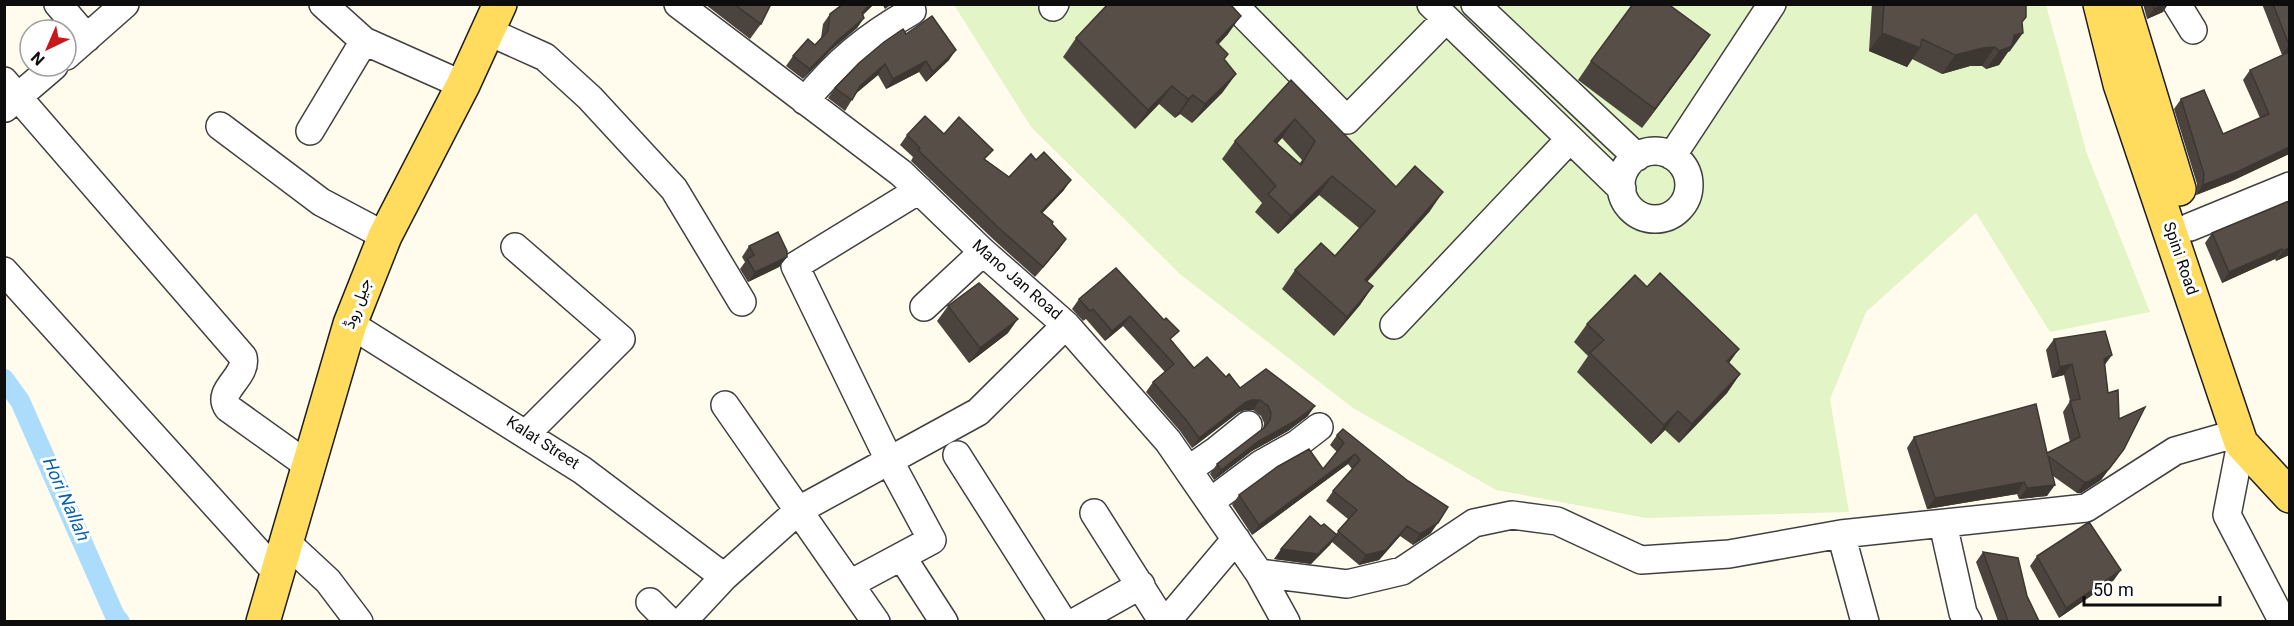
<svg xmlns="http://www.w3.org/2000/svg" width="2294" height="626" font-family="Georgia,Vazirmatn,serif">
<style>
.pitch{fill:#e3f4c6}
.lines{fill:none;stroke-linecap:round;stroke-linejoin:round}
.canal{stroke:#acdcfc;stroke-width:20}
.minor-casing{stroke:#404040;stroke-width:30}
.major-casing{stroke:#1e1e1e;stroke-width:36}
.minor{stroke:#fff;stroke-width:27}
.major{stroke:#ffdc5d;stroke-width:33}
.wall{fill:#4b433e;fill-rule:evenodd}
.shaded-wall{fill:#3d3732}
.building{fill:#574e48;stroke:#3d3732;stroke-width:1.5;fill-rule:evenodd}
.labels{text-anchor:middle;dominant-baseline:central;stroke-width:6;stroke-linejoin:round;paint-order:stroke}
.street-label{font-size:16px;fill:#0d0d0d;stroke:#fff}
.water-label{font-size:18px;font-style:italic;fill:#0a61ab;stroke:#fff}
</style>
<rect width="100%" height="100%" fill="#fffced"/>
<path class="pitch" d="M954,5H2046L2087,154L2150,312L2050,332L1976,213L1866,312L1830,399L1849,512L1646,518L1496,490L1353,408L1181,275L1031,127Z"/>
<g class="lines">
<path class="canal" d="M4,379L20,401L115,616L120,622"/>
<g class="minor-casing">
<path id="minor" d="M58,4L87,38
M323,4L364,41L463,85
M678,4L901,173L983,252L1066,325L1168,441L1259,573L1286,622
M1233,4L1347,120L1446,19
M1431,4L1622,189
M1475,4L1637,157
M2177,4L2193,30
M1053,7L1055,4
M487,31L545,57L590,98L674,189L742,302
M66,56L125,4
M4,81L243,357C248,377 215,390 228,408L309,466
M805,101C837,61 868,36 912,11
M5,108L54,66
M220,126L321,202L385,236
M310,131L364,41
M1621 185a34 34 0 1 1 68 0a34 34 0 1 1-68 0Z
M1672,156L1772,4
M2190,227L2290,186
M515,247L621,339L526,434
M4,271L277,573
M924,307L983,252
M350,324L582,470L724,577
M1394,325L1570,139
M725,405L876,622
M2241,443L2227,515L2283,622
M957,455L1063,622
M1188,470L1217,450L1248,425
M1210,502L1261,464L1297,444L1319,427
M1094,513L1163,622
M1943,524L1963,613L1968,622
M1841,534L1865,622
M286,542L328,581L359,622
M902,557L944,622
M1259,573L1347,584L1402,571L1474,523L1512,515L1557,521L1641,560L1729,554L1841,534L2086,508L2175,451L2238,433
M850,584L932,540L890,462L795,266L919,190
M650,602L670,622
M682,622L724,577L799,510L978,412L1066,325
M1075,622L1141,585
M1166,622L1236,539"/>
</g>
<g class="major-casing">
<path id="major" d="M2100,4L2120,84L2241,443L2290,496
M2123,4L2179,189
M263,622L350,324L385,236L463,85L500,4"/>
</g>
<use href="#minor" class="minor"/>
<use href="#major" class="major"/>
</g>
<path class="wall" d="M706,4H771L761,24L750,39L706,5Z
M843,4H874L863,15L864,18L857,28L831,50L803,79L786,66L793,56L815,45L821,38L823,24L830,14Z
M882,4H892L885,9Z
M1872,4H2026L2022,23L2010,51L2008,52L1999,65L1986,69L1982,66H1970L1942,74L1912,59L1907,67L1869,51Z
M2143,4H2168L2163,12L2147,19Z
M2262,4H2289V52L2282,55Z
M906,34L949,60L926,82L919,72L886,89L878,75L856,93L845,111L828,98L835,88Z
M1228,34L1219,44L1224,59L1236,74L1222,93L1192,123L1180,114L1175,118L1159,104L1135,129L1063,57L1076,38Z
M1697,54L1642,128L1578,80L1591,61Z
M2250,70L2289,154L2232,181L2196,195L2197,184L2174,109L2181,99L2223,134L2260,118L2243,80Z
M1291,80L1396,187L1430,211L1367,281L1373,286L1360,305L1334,336L1282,289L1295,270L1335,256L1359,228L1319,195L1278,234L1255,212L1262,203L1222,159L1235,141ZM1282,138L1302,160L1299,164L1277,144Z
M944,134L986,160L1009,177L1064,190L1042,213L1066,239L1059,249L1035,277L994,240L911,161L913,157L900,145L907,135Z
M2289,201V255L2276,261L2275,259L2222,283L2205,243L2212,233Z
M749,246L787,257L779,267L748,282L740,269L745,262L742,257Z
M1116,268L1172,341L1194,368L1226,377L1240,388L1308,416L1288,431L1252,451L1214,480L1210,474L1217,464L1263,429L1264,423L1261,416L1253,410H1245L1239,412L1192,448L1180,431L1146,392L1153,382L1165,372L1123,326L1105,341L1086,319L1083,321L1072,309L1079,299Z
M1647,287L1739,349L1729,363L1740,374L1727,393L1679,443L1665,430L1651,444L1577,372L1588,356L1574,342L1587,324Z
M948,306L1008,333L969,363L937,321Z
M2054,339L2105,365L2116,460L2101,480L2081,493H2077L2053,476L2047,496L2019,499L2017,494L1927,509L1907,448L1914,437L2047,453L2070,442L2063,412L2070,401L2064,375L2052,378L2046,350Z
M1337,435L1431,533L1413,545L1400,536L1379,560L1359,565L1332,542L1311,564L1274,559L1321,526L1336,534L1348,519L1326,501L1333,491L1352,469L1348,464L1252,535L1232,505L1239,495L1323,469L1337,452L1330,445Z
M1983,552L2027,596L2039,621H1998L1976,562Z
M2037,556L2114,580L2059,618L2030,566Z"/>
<path class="shaded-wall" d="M871,4H874L854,23L862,13Z
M2163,4H2168L2163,12L2147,19L2154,9Z
M1241,16L1228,34L1203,60L1216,42Z
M864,18L857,28L831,50L803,79L810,69L838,40Z
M1882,33L1920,48L1907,67L1869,51Z
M2023,33L2010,51L2008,52L1999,65L1986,69L1999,51L2014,35Z
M1710,35L1697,54L1642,128L1655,109Z
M2289,45V52L2282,55Z
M1995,47L1982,66H1970L1942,74L1955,55L1983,48Z
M956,50L949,60L926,82L933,72Z
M926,61L919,72L886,89L893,79Z
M885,64L878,75L853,96L860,86Z
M1236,74L1222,93L1192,123L1205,104Z
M1172,86L1159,104L1135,129L1148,110Z
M1193,95L1180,114L1175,118L1188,99Z
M1295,119L1282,138L1260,160L1274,141Z
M2289,147V154L2232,181L2196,195L2203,185Z
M1332,176L1319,195L1278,234L1291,216Z
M1071,180L1064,190L1034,222L1041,212Z
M1443,192L1430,211L1352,299L1365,280Z
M1066,239L1059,249L1035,277L1043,267Z
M2289,248V255L2276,261L2283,251Z
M2282,249L2275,259L2222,283L2229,272Z
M787,257L779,267L748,282L755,272Z
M1373,286L1360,305L1334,336L1347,317Z
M1130,316L1123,326L1105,341L1112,331Z
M1018,319L1008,333L969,363L980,348Z
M1739,349L1725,368L1727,361Z
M2112,355L2104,366V359Z
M2072,364L2064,375L2052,378L2060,367Z
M1740,374L1727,393L1679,443L1692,424Z
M1252,400H1260L1253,410H1245L1239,412L1192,448L1199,438L1246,402Z
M1315,406L1308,416L1288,431L1252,451L1214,480L1221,470L1259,441Z
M1678,411L1665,430L1651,444L1664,425Z
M2124,449L2101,480L2081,493H2077L2084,482Z
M1355,454L1348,464L1252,535L1259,525Z
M2024,482L2017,494L1927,509L1935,498Z
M2055,485L2047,496L2019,499L2027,488Z
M1438,523L1431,533L1413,545L1420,534Z
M1407,526L1400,536L1379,560L1359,565L1366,555Z
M1337,535L1330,545L1311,564L1274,559L1281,549Z
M2121,570L2114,580L2059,618L2066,608Z"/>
<path class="building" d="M734,4H771L761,24Z
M843,4H871L862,13L864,18L838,40L810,69L793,56L808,39L815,45L828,31L830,14Z
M1108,4H1230L1241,16L1216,42L1228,54L1224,59L1236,74L1205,104L1193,95L1188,99L1172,86L1148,110L1076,38Z
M1633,4H1668L1710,35L1655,109L1591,61Z
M1884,4H2026V17L2022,22L2023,33L2014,35L2012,46L1999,51L1995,47L1983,48L1955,55L1922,39L1920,48L1882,33Z
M2153,4H2163L2154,9Z
M2273,4H2289V45Z
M932,16L956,50L933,72L926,61L893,79L885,64L860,86L852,100L835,88L859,63L884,42L903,29L906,34Z
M2289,52V147L2239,171L2203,185L2204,174L2181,99L2204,90L2223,134L2269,114L2250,70Z
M1291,80L1396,187L1415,166L1443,192L1365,280L1373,286L1347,317L1295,270L1321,243L1335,256L1375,211L1332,176L1291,216L1268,194L1276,186L1235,141ZM1295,119L1315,141L1301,165L1274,141Z
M925,116L944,134L959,117L993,150L984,159L1009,177L1031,154L1036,160L1044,152L1071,180L1041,212L1053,222L1052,224L1066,239L1043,267L1001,230L918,150L920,148L907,135Z
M2289,201V248L2283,251L2282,249L2229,272L2212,233Z
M778,232L787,251V257L755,272L747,259L754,255L749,246Z
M1116,268L1164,320L1166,318L1179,331L1170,339L1194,368L1207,357L1226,377L1229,374L1240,388L1266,369L1315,406L1295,421L1259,441L1221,470L1217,464L1265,427L1270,420L1271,413L1268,406L1260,400H1252L1246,402L1199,438L1187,421L1153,382L1174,364L1130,316L1112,331L1093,309L1090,311L1079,299Z
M1660,273L1739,349L1727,361L1740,374L1692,424L1678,411L1664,425L1590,353L1604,340L1587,324L1635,275L1647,287Z
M979,283L1018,319L980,348L948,306Z
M2105,331L2112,355L2104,359L2108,393L2118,390L2119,419L2145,407L2124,449L2109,469L2088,482H2084L2048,456L2055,485L2027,488L2024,482L1935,498L1914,437L2036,404L2047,453L2080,437L2070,401L2080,399L2072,364L2060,367L2054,339Z
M1343,429L1408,481L1448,507L1438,523L1420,534L1407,526L1386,550L1366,555L1338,531L1357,510L1333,491L1360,460L1355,454L1259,525L1239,495L1277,467L1309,449L1323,469L1344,443L1337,435Z
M1310,516L1321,526L1324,524L1337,535L1318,554L1281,549Z
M2089,522L2121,570L2066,608L2037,556Z
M1983,552L2018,558L2027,596L2039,621H2008Z"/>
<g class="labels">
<g class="street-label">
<text transform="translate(2179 259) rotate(71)">Spini Road</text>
<text transform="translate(1016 281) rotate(41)">Mano Jan Road</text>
<text transform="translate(359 304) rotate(-70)">جیل روڈ</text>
<text transform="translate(542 444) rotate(33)">Kalat Street</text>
</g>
<g class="water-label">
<text transform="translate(64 499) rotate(66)">Hori Nallah</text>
</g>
</g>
<rect width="2294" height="626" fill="none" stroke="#0d0d0d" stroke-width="12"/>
<g transform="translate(48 48) rotate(224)"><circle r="28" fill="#ffffff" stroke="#9e9e9e" stroke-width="1.5"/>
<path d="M0-4.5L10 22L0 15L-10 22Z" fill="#cb171b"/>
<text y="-9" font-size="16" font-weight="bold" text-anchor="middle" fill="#0d0d0d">N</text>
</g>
<path d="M2084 596v9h136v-9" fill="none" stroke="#0d0d0d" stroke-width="3"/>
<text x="2093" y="596" font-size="18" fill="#0d0d0d" stroke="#ffffff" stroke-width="4.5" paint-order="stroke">50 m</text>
</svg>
